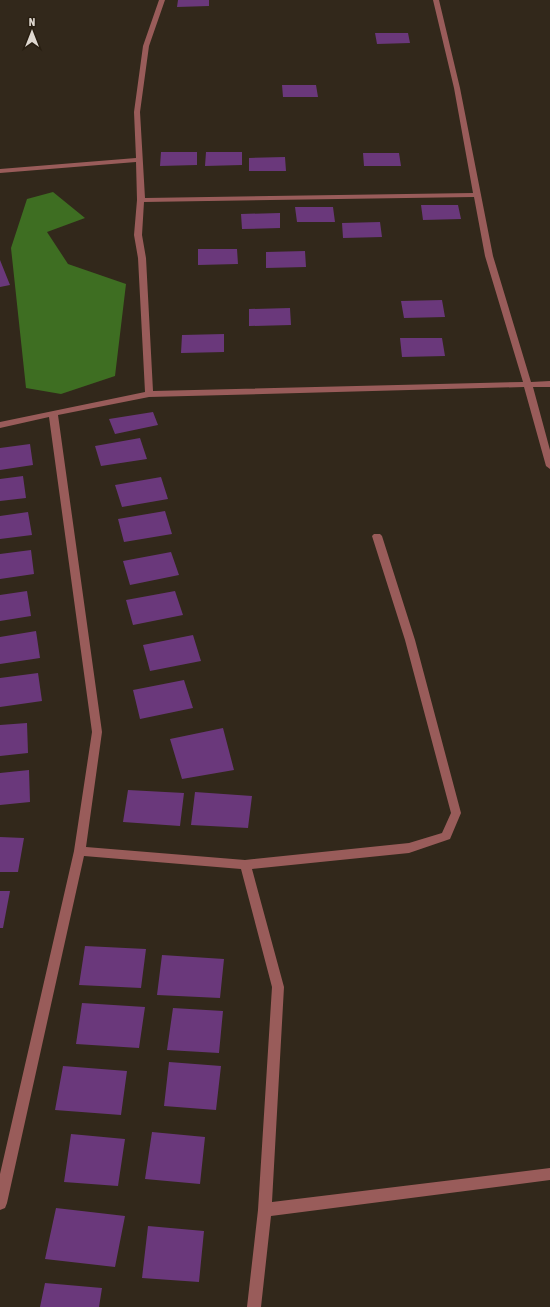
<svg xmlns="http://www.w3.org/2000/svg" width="550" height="1307" font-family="'Asap Condensed',sans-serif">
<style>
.forest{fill:#3e6e22}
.building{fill:#6a387b}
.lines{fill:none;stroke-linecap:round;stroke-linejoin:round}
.minor{fill:#995c5a;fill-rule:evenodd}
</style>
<rect width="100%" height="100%" fill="#32281b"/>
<path class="forest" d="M53,192L85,218L47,232L68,264L126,284L115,376L61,394L26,388L11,248L27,199Z"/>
<path class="building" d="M178,0H209V6L177,7Z
M375,33H408L410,43L377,44Z
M282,85H316L318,97H283Z
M161,152H197V165L160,166Z
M206,152H242V165L205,166Z
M363,153H399L401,166H364Z
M285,157L286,171H249V158Z
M421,205H458L461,219L423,220Z
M295,207H333L335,222H297Z
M280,213V228L242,229L241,214Z
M380,222L382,237L343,238L342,223Z
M198,249H237L238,264L198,265Z
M305,251L306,267L266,268V252Z
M0,260L10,285L0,287Z
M442,300L445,317L404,318L401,301Z
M290,308L291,325L249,326V309Z
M224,334V352L181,353L182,335Z
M400,338H442L445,356L402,357Z
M153,412L158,425L115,434L109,419Z
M140,438L147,459L101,466L95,446Z
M30,444L33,465L0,470V448Z
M23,476L26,498L0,501V479Z
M161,477L168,499L122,507L115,485Z
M165,511L172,534L124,542L118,519Z
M28,512L32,535L0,539V516Z
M31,550L34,574L0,579V554Z
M171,552L179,575L130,585L123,561Z
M27,591L31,616L0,621V595Z
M175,591L183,615L133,625L126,600Z
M36,631L40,658L0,664V637Z
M193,635L201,661L150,671L143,645Z
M38,673L42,701L0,707V678Z
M184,680L193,708L140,719L133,690Z
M27,723L28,753L0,756V725Z
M223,728L234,770L182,779L170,739Z
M29,770L30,802L0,805V773Z
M128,790L184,793L180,826L123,822Z
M195,792L252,796L248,828L191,825Z
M0,837L24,838L18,872H0Z
M0,891H10L3,928H0Z
M85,946L146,949L141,988L79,985Z
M162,955L224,959L220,998L157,995Z
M82,1003L145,1007L139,1048L76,1044Z
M173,1008L223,1011L219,1053L167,1050Z
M169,1062L221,1066L216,1110L164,1106Z
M63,1066L127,1071L121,1115L55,1110Z
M152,1132L205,1137L200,1184L145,1179Z
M71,1134L125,1139L118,1186L64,1182Z
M56,1208L125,1216L115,1267L45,1259Z
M148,1226L204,1231L199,1282L142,1278Z
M45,1283L102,1288L99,1307H40Z"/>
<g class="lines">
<path class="minor" d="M159,0H165L149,46L140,112L145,198L473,193L454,88L433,0H439L460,88L493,256L531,382L550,381V387H533L550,450V469L546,466L524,387L149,397L58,415L102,732L86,847L245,860L409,843L442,833L451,813L405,640L372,536L374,534H380L382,536L415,640L461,813L450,839L409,853L252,869L284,987L272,1202L550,1168V1180L271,1216L261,1307H247L258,1210L272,987L241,869L84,856L7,1203L5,1208L0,1210V1174L74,851L92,732L49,417L0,428V422L145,392L138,258L134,235L137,200L136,162L0,173V169L136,158L134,112L143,46ZM474,197L485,256L523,382L153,391L146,258L142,235L144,202Z"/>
</g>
<g transform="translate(32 32)" stroke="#281e11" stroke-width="3" paint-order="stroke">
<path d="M0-3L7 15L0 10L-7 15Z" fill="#dfd8d0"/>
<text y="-6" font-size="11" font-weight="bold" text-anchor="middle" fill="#dfd8d0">N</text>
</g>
</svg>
